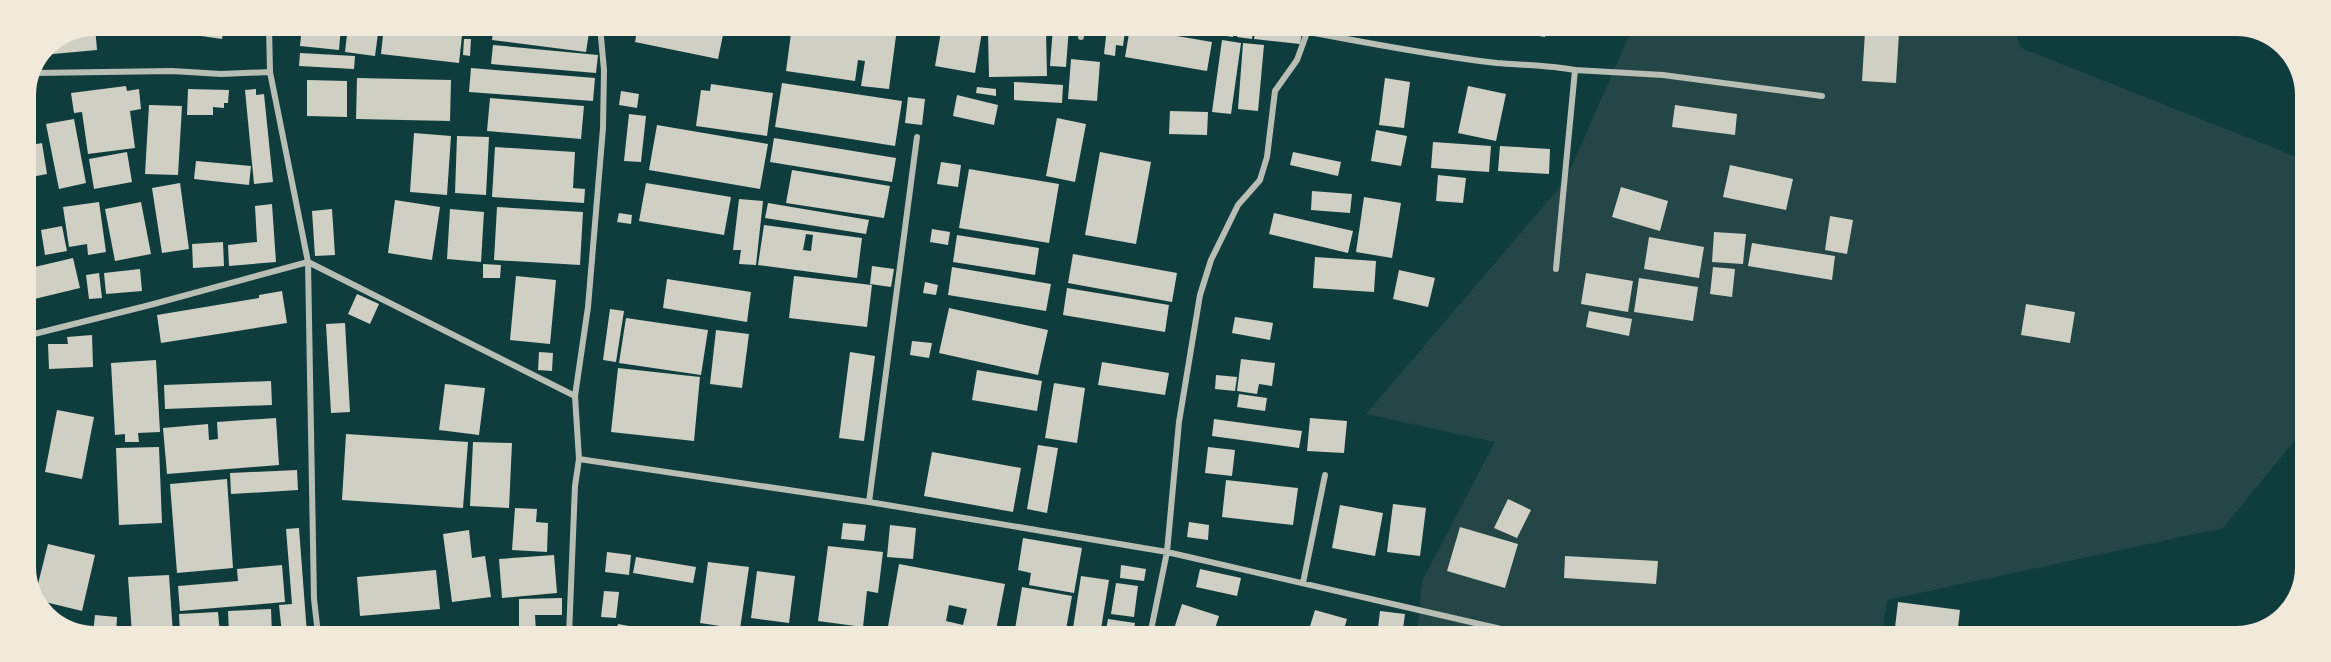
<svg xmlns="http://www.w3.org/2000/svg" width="2331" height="662" font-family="'Fira Sans Condensed',sans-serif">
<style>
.green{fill:#244646}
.building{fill:#cfcfc3;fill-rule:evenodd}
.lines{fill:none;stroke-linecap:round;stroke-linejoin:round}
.minor{stroke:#b8beb3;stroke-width:6}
</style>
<rect width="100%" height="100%" fill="#0f3d3e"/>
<path class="green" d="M1633,27L2014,28L2021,48L2302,159L2305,177L2304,429L2223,528L1887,600L1882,636H1417L1422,581L1495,442L1366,414L1565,181Z"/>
<path class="building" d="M95,26L97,50L42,55L46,46Z
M97,26H118V34L97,32Z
M132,26H224L222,39Z
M302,26H341L339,50L300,46Z
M348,26H379L375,56L345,52Z
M384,26H463L459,63L381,54Z
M494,26H590L586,52L492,40Z
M638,26H734L733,32L724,30L718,59L635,42Z
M792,26H828L896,36L889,89L861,86L865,61L858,60L855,81L786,71Z
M942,26L982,32L975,73L935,66Z
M1053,27H1069L1066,67L1050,66Z
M1167,27H1234L1233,37Z
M1238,27H1254L1252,39L1237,37Z
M1256,27H1303L1300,44L1254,39Z
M1516,27H1547L1545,37L1515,32Z
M1107,28L1125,31L1123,46L1116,45L1115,56L1104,54Z
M1130,28L1212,42L1207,71L1125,57Z
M1046,31L1047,76L989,77L988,32Z
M1865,32L1899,33L1896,83L1862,81Z
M464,39H471L470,56L463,55Z
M1222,40L1241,43L1231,114L1212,112Z
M1243,43L1264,45L1258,111L1238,109Z
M493,45L598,55L596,73L491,64Z
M300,53L355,56L354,69L299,66Z
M1071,59L1100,62L1097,101L1068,99Z
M471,68L595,78L593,101L469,92Z
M357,78L451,80L450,121L356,119Z
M1385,78L1410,82L1404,128L1379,125Z
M307,80L347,81V117L307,116Z
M1014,82L1063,85L1062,103L1014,100Z
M782,83L902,101L895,146L775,127Z
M711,84L773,93L767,136L696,126L701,90L710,91Z
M126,86L127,91L139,89L141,109L130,111L135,148L88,154L82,112L74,113L71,93Z
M1468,86L1506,94L1496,141L1458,133Z
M977,87L996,89V96L976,93Z
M188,89L229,90L228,103H224V108L213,107V115H187Z
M256,89V95L264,94L273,182L254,184L245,90Z
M621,91L639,94L637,108L619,105Z
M957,95L998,105L994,125L953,116Z
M908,97L925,99L922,125L905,123Z
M490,98L584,106L581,139L487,131Z
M149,105L182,106L178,175L145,174Z
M1675,105L1737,114L1735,135L1672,127Z
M1170,111L1208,112L1207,135L1169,134Z
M30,114L34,135L26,137V115Z
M629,114L646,116L641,162L624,161Z
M1057,118L1086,124L1075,182L1046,176Z
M74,119L86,183L59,189L46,124Z
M657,125L768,144L760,189L649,170Z
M1376,130L1407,136L1401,166L1371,161Z
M414,133L451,136L447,195L410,192Z
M457,136L489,137L486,195L455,193Z
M774,138L896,158L892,182L770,162Z
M1433,142L1491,146L1489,172L1431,168Z
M42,143L47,174L26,178V146Z
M1500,146L1550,149L1549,174L1498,171Z
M495,147L575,152L573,188L585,189L584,203L492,197Z
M127,152L132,182L94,189L89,159Z
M1100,152L1151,162L1136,244L1085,235Z
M1293,152L1341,162L1338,176L1290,165Z
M196,161L251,166L249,185L194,179Z
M941,162L961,165L958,187L937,184Z
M1730,165L1793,179L1786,210L1723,197Z
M969,169L1059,184L1049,243L959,228Z
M792,170L890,186L884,218L786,203Z
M1438,175L1466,178L1463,203L1436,201Z
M180,183L189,249L162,253L152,188Z
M646,183L731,197L724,235L639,221Z
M1621,187L1668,201L1660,231L1612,217Z
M1312,191L1352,194L1350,213L1311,210Z
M1364,197L1401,203L1392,258L1356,252Z
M739,199L763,201L756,265L739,264L741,250H733Z
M395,200L440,207L432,260L388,253Z
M99,202L106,252L88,255L87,244L69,247L63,207Z
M141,202L151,254L115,261L105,209Z
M768,203L869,220L866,234L765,218Z
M272,204L276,262L229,266L228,245L257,242L255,206Z
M497,207L583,212L580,265L494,260Z
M332,209L335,255L315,256L312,211Z
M450,209L484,212L481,262L447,259Z
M619,213L632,215L631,224L617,222Z
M1274,213L1353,231L1348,253L1269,234Z
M1830,216L1853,220L1847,254L1825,250Z
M764,225L862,238L857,278L758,265ZM806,234L813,235L811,251L803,250Z
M62,226L67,251L45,255L41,230Z
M932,229L950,232L948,245L930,242Z
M1714,232L1746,234L1743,264L1712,262Z
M957,235L1039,248L1035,275L953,262Z
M1649,237L1704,247L1699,278L1644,269Z
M223,242L224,266L193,268L192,244Z
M1752,243L1835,256L1832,280L1748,266Z
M1073,254L1177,273L1172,302L1068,283Z
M1315,257L1376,261L1374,292L1313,288Z
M73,258L80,288L26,301V269Z
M483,264L501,265L500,278H483Z
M872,266L894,269L891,287L870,284Z
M952,267L1051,284L1046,311L948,295Z
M1713,267L1735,269L1732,297L1710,294Z
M140,269L142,291L106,294L104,273Z
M1399,270L1435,278L1428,307L1393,299Z
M99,273L102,298L89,299L86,275Z
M1586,273L1633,281L1628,312L1581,304Z
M516,276L556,280L550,344L510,340Z
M794,276L872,285L867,327L789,318Z
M1639,278L1698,287L1693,321L1634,312Z
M667,279L751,292L747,322L663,308Z
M925,282L938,285L936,295L923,293Z
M1067,288L1169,305L1165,332L1063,315Z
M282,291L287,323L161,343L157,315L259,298V295Z
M357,294L379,304L370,324L348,314Z
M2026,304L2075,312L2070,343L2021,335Z
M949,308L1048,330L1038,375L939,353Z
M610,309L624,311L616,362L603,360Z
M1589,311L1632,319L1629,336L1586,327Z
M1235,317L1273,323L1270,340L1232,333Z
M626,318L708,330L701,375L619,363Z
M345,323L350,412L331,413L326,324Z
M716,330L749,334L742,388L710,384Z
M92,335L93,367L49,369L48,344H68L67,337Z
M912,341L932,343L929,358L910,355Z
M539,352L553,353L552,371L538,370Z
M850,352L875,356L864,441L839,438Z
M1241,359L1275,363L1272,386L1259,384L1257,394L1237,391Z
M156,360L160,432L138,433L139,442H125V434L115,435L111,363Z
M1102,362L1169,373L1165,395L1098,385Z
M618,368L700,377L694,441L611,432Z
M977,370L1042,381L1037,411L972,400Z
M1216,375L1237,377L1235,391L1215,389Z
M271,381L272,405L165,409L164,385Z
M1054,383L1085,388L1077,443L1045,438Z
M445,384L485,388L479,435L439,430Z
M1239,394L1267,398L1265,411L1237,407Z
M57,410L94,417L82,479L45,472Z
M276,418L279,465L167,474L163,428L208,424L209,440L218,439L217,422Z
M1310,418L1347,421L1344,453L1307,451Z
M1214,419L1302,431L1299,448L1212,436Z
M346,434L468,442L463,508L342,500Z
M473,442L512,443L509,508L470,506Z
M1038,445L1058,448L1047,513L1027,509Z
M159,447L162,523L119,525L116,448Z
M1208,447L1235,450L1232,476L1205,473Z
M932,452L1021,468L1013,512L924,496Z
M297,470L298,490L231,494L230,473Z
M227,479L233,568L177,573L170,484Z
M1226,480L1298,488L1293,525L1222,517Z
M26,487L35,489L27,527H26Z
M1508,499L1531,510L1517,538L1494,528Z
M1393,504L1426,508L1420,556L1387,552Z
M1340,505L1383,513L1375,556L1332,548Z
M515,508L537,509L536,522L548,523L547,552L512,550Z
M1189,522L1209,525L1208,540L1187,537Z
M843,523L866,525L864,541L841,539Z
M890,525L916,528L913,559L887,557Z
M1460,527L1518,544L1505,588L1447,571Z
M299,528L307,634H282L279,605L292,604L286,529Z
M469,530L472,558L485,556L491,597L452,602L443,534Z
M1023,538L1082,548L1074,593L1029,585L1031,573L1018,570Z
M48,544L95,555L82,611L37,600L35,596Z
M828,546L883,552L878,593L867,591L863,627L818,621Z
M607,552L631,555L629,575L605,572Z
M554,555L557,593L502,598L499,559Z
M1565,556L1658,561L1656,584L1564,578Z
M636,557L696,567L693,583L633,573Z
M708,562L749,567L740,629L700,623Z
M899,564L1005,584L995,635H905L887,632ZM949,605L967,609L963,625L946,621Z
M282,565L285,602L180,611L178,586L238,581L237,569Z
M1121,565L1146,569L1144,581L1120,578Z
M1200,569L1241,578L1237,596L1196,587Z
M436,570L440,609L360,616L357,577Z
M757,571L795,576L789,623L751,618Z
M169,575L173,634H132L128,577Z
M1081,576L1109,580L1100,635H1072Z
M1116,583L1138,586L1134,617L1111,614Z
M1022,587L1072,596L1065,635H1014Z
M604,591L619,592L616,618L601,617Z
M562,598V615H535L536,633H519V599Z
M1898,602L1960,610L1957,636H1894Z
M1182,604L1219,616L1213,635H1172Z
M271,609L272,634H229L228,611Z
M1315,610L1347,619L1342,636H1307Z
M1380,611L1405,614L1402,636H1377Z
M218,612L220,634H180L179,614Z
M95,615L117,617L116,634H93Z
M1108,619L1135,623L1133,635H1105Z
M618,624L673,634V635H616Z"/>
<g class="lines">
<path class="minor" d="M269,26L270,72L308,262L314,599L318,634
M1308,32C1370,43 1434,56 1497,63C1523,65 1549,65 1575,70L1556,269
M1081,37L1082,27
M1575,70L1663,75L1822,96
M35,73L172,71L221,74L270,72
M26,336L150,305L308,262L575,396
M579,459L869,502L1167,552L1514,632L1540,636
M869,502L917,137
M1303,583L1325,475
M569,635L575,486L579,459L575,396L588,307L603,128L604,70L600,26
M1150,635L1167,552L1179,422L1200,295L1211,260L1238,205L1260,180L1267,157L1275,91L1297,60L1309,27"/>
</g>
<path d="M0 0H2331V662H0ZM95 36H2236A59 59 0 0 1 2295 95V567A59 59 0 0 1 2236 626H95A59 59 0 0 1 36 567V95A59 59 0 0 1 95 36Z" fill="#f1e9da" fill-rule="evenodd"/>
</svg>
